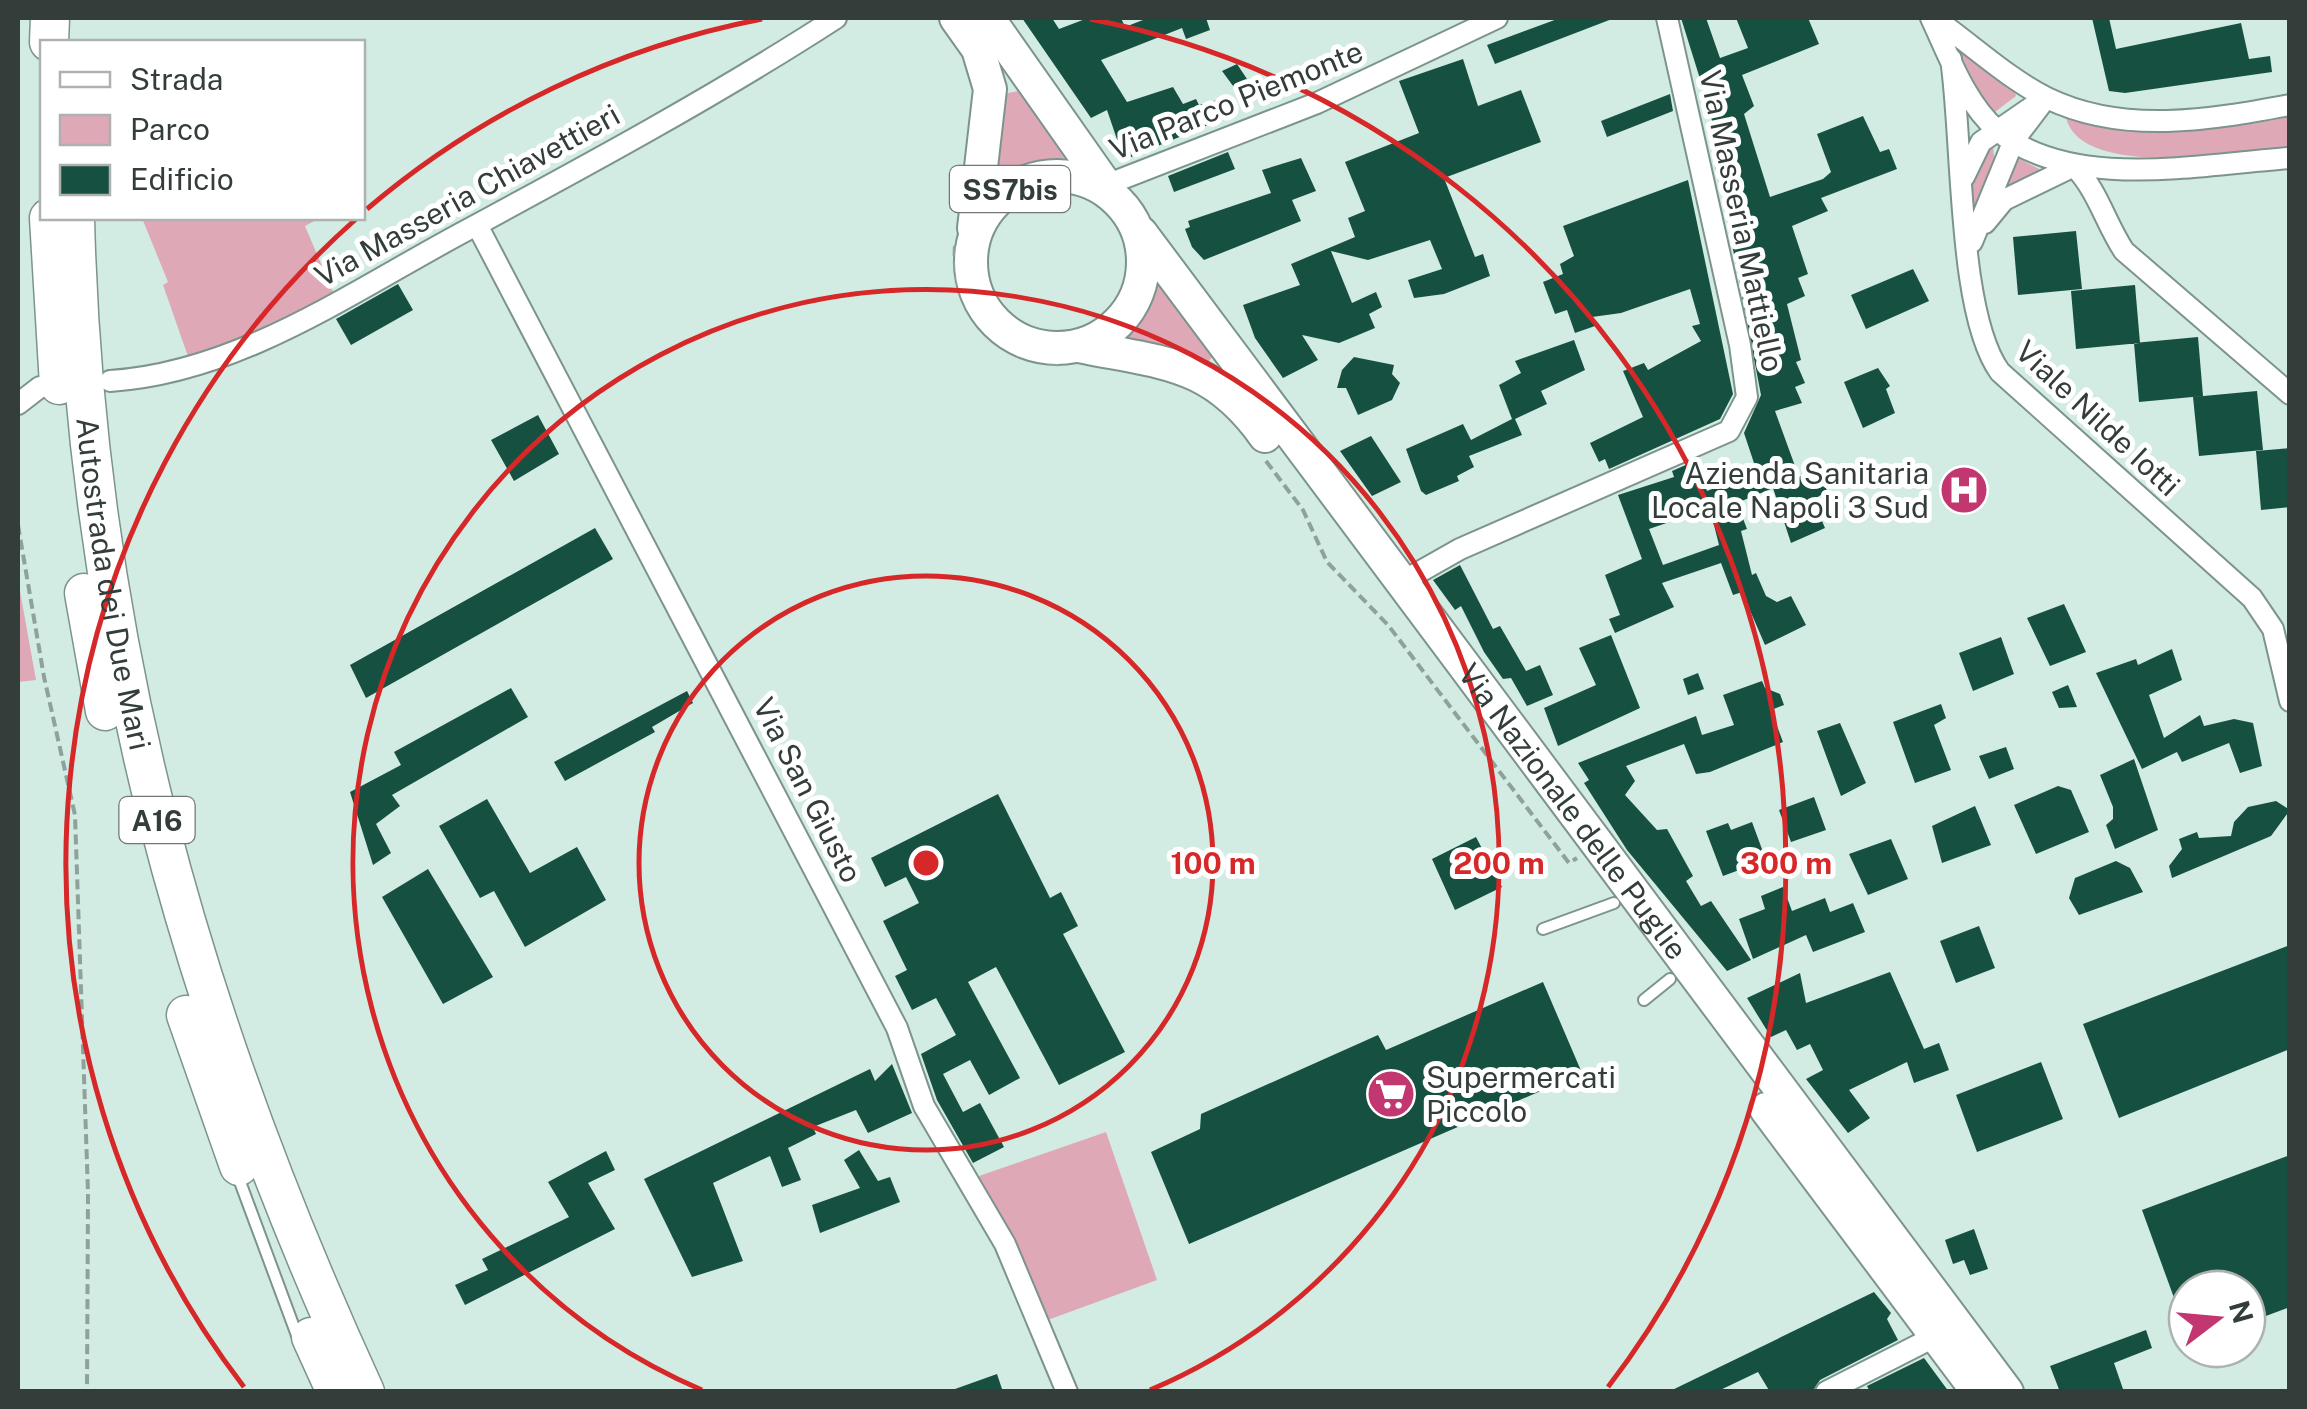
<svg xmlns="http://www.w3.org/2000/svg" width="2307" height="1409" font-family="'Public Sans',sans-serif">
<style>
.green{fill:#dea8b7}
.building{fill:#165041;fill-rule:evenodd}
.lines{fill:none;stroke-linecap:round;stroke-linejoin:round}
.service-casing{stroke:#7c948c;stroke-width:14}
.minor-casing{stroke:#7c948c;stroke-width:24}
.primary-casing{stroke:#7c948c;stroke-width:36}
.motorway-casing{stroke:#7c948c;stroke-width:41}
.path{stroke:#8ea19a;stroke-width:4;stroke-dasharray:10 5;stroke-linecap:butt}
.service{stroke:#fff;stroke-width:10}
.minor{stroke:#fff;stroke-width:20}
.primary{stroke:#fff;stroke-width:32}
.motorway{stroke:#fff;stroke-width:38}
.ring{fill:none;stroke:#d62828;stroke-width:5}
.labels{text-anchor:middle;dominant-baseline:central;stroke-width:10;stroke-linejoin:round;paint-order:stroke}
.shield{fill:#fff;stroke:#707774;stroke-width:2.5}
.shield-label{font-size:28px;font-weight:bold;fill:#333d39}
.street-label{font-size:30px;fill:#333d39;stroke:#fff}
.poi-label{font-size:30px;fill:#333d39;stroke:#fff;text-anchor:end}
.centre{fill:#d62828;stroke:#fff;stroke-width:5}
.ring-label{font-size:30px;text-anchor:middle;font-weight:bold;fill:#d62828;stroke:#fff;stroke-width:10;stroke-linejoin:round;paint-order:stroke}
</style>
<rect width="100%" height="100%" fill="#d2ece3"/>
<path class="green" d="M1959,51L2015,92L2016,96L1991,115Z
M1027,89L1073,154L1017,176L994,192L999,95Z
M2289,117V147C2240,151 2083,181 2066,118C2143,139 2211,132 2289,117Z
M1993,147L1995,164L1973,212L1972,182L1986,148Z
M2012,155L2041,170L1993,198Z
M142,218H320L305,226L333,292L288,319L190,362L163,285L168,282Z
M1152,265L1218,347L1206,366L1116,337L1141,306Z
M18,580L36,680L18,682Z
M1106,1132L1157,1280L1045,1321L979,1176Z"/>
<path class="building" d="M1022,18H1052L1059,29L1088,18H1121L1125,27L1148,18H1206L1210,30L1186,39L1182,28L1101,60L1127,102L1173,87L1183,104L1196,99L1199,105L1225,98L1237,113L1124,160L1107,110L1091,118Z
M1560,18L1612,19L1495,64L1487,45Z
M1681,18H1706L1720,58L1748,48L1736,18H1808L1819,44L1742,75L1754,106L1744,114L1770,197L1823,179L1831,172L1817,134L1863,116L1880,152L1889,149L1897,169L1821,198L1828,211L1792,226L1808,274L1798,278L1805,296L1787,304L1801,360L1796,362L1805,383L1795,387L1802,403L1775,411L1799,477L1818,469L1827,491L1813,500L1825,528L1791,543L1773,488L1737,503L1747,529L1741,531L1752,575L1756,573L1766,596L1777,602L1791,596L1806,625L1765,645L1742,592L1733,595L1721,563L1662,583L1674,607L1615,633L1609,619L1620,615L1605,575L1642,559L1618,495L1674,477L1672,471L1695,461L1707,491L1757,472L1744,433L1761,395L1732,244L1741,241L1716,173L1709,134L1716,131L1707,107V80L1701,82ZM1699,512L1701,516L1711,513L1719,545L1663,565L1649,529Z
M2092,18H2109L2116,49L2241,23L2249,59L2270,56L2272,72L2125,93L2109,91Z
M1463,59L1478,106L1521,90L1541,142L1444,178L1475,257L1483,254L1490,276L1444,294L1414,298L1408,280L1442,269L1430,240L1368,260L1331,251L1352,303L1376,292L1382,307L1369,314L1375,328L1339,343L1302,335L1318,360L1283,378L1255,338L1243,305L1300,285L1291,264L1355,237L1348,218L1365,211L1345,162L1419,133L1399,81Z
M1237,64L1251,85L1239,94L1222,71Z
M1670,94L1673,111L1607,137L1601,121Z
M1228,152L1235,169L1174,192L1168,176Z
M1301,158L1316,191L1292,200L1301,221L1204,260L1192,247L1185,229L1190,227L1188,221L1271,193L1262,170Z
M1688,180L1733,394L1720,419L1609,469L1605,459L1599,462L1590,443L1643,417L1623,371L1644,363L1648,370L1701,341L1692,326L1700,324L1690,289L1621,313L1592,317L1595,326L1575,333L1567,310L1555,314L1543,282L1563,274L1560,264L1574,256L1563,226Z
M2076,231L2082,289L2018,295L2013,237Z
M1913,269L1929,301L1866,329L1851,295Z
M398,284L413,310L351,345L336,319Z
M2135,285L2140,343L2076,349L2071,291Z
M2198,337L2203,396L2139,402L2134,343Z
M1574,340L1585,370L1541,391L1547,404L1515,419L1522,435L1469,456L1474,467L1457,476L1459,481L1426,495L1421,491L1406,449L1463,424L1471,440L1512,419L1499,385L1521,373L1515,361Z
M1354,357L1394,365L1392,374L1400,383L1392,400L1358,415L1346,388H1337L1342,370Z
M1878,368L1890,386L1886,389L1895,413L1863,428L1844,382Z
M2257,391L2263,450L2199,456L2193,397Z
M538,415L559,454L514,481L491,440Z
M1371,436L1401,482L1372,496L1340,451Z
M2290,448V507L2261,510L2256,451Z
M595,528L613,559L366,698L350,665Z
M1460,565L1493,629L1500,626L1526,671L1540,665L1553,695L1527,706L1511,678L1503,679L1484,652L1461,606L1455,610L1433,580Z
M2064,604L2086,652L2050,666L2027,618Z
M1611,635L1640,708L1558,746L1544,708L1596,685L1579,648Z
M2001,637L2014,674L1973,691L1959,653Z
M2172,649L2182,680L2149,695L2164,738L2200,715L2204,726L2234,719L2253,723L2262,766L2240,773L2229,743L2182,762L2177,752L2142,769L2096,673L2136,659L2138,665Z
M1698,673L1704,689L1688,695L1683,679Z
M1762,681L1765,688L1780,694L1784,705L1771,710L1783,742L1710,772L1696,774L1684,744L1626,766L1635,781L1625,795L1657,830L1667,829L1693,876L1686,881L1701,906L1711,901L1751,960L1727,971L1627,850L1584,783L1589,780L1578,763L1696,716L1702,735L1734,725L1723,695Z
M2068,685L2077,707L2059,708L2052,692Z
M511,688L528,717L392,795L400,806L376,824L391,853L373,865L350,792L401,765L394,752Z
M687,691L693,703L652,727L655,732L565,781L554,762Z
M1941,704L1946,718L1934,725L1951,770L1915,783L1893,722Z
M1840,723L1866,783L1841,796L1817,731Z
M2006,747L2014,769L1989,779L1979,756Z
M2134,759L2158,830L2115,849L2106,825L2113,819V807L2100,775Z
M2058,786L2071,790L2089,832L2036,854L2014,805Z
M998,794L1050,898L1061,892L1078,926L1063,934L1125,1052L1059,1085L996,967L968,982L1020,1078L989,1095L970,1060L943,1074L963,1112L980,1103L1004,1147L973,1163L937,1100L921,1054L956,1035L936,998L912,1010L895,976L907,970L883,921L919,903L906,877L885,887L871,858Z
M1814,797L1826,830L1791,842L1779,810Z
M487,799L530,873L577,847L606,900L525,947L494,891L480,898L439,826Z
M2276,801L2290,810L2271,836L2172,878L2169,866L2182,849L2179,839L2197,832L2199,838L2231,836L2234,822L2248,807Z
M1975,806L1991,845L1942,863L1932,826Z
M1752,822L1766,860L1723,876L1706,831L1728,823L1731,830Z
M1476,837L1502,887L1455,910L1432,859Z
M1891,839L1908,879L1868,895L1849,854Z
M2116,861L2130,868L2143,892L2079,915L2069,898L2075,878Z
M428,869L493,977L443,1004L382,897Z
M1783,887L1792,911L1825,898L1830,912L1853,903L1865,932L1813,952L1806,935L1753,959L1739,919L1765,909L1761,896Z
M1979,926L1995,968L1956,983L1940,941Z
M2290,945V1049L2119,1118L2083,1024Z
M1890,972L1924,1049L1939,1043L1949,1070L1914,1083L1907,1062L1849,1090L1870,1118L1848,1133L1806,1079L1823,1070L1810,1044L1797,1050L1786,1030L1771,1037L1747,998L1800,973L1806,1003Z
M1543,982L1582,1073L1189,1244L1151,1152L1200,1129L1201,1114L1378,1035L1386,1050Z
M2041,1062L2063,1119L1977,1152L1956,1095Z
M892,1064L912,1113L868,1133L856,1110L813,1127L816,1134L788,1148L801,1180L782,1187L770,1156L713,1183L743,1261L692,1277L644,1179L870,1069L875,1081Z
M859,1150L878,1181L890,1177L900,1202L820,1233L812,1205L860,1188L844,1160Z
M606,1151L615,1170L588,1183L615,1229L465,1305L455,1285L488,1270L482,1259L569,1217L548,1182Z
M2290,1155V1307L2247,1323V1289H2187L2185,1328L2142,1210Z
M1974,1229L1988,1269L1970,1275L1964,1260L1953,1264L1945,1240Z
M1874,1292L1891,1313L1887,1319L1898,1340L1820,1380L1812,1392H1770L1758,1372L1716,1392H1668Z
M2146,1330L2152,1348L2114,1363L2124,1392H2060L2050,1366Z
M1924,1358L1949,1392H1870L1867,1386Z
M997,1374L1003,1392H955V1389Z"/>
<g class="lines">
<g class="service-casing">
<path id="service" d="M1543,929L1614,903
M1644,1000L1670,979
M236,1171L298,1338"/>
</g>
<g class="minor-casing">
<path id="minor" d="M1931,18C1948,54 1966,104 1997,130C2070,192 2202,164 2290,158
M1934,18C1970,43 2007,78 2047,98C2123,135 2210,120 2290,105
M1951,59C1963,139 1957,313 2000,372L2252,598L2273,629L2290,701
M2074,166C2098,191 2105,222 2124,251L2290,394
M1964,177L1981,142L2036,104
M1106,185L1317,103L1497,18
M1985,223L2004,200L2074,166
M477,225L897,1028L924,1106L1005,1244L1067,1392
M1972,242L2014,140L2046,98
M110,381C236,373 347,295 456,236C584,167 714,97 836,18
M18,404L40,387
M1400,583L1460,549L1729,431L1747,397L1740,345L1667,18
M1826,1392L1936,1336"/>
</g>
<g class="primary-casing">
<g id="primary">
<path d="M956,18L978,49L990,89L974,228"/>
<path d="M988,18L1109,190"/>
<circle cx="1057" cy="262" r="86"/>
<path id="s1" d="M1141,233L2007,1392"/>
<path d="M1079,346C1162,363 1212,361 1265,436"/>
<path d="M1766,1109L1978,1392"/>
</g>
</g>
<g class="motorway-casing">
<g id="motorway">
<path d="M49,42L50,18"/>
<path d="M49,218L59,385"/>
<path id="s2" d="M75,218C85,638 190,1011 365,1392"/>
<path d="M84,593L105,711"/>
<path d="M186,1015L239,1166"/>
<path d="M311,1337L336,1392"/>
</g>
</g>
<path class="path" d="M955,246C950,315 998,355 1062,365
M1266,461L1303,510L1327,562L1388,625L1569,863L1577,858
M18,525L44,677L75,815L88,1193L87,1392"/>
<use href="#service" class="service"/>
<use href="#minor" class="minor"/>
<use href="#primary" class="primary"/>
<use href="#motorway" class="motorway"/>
</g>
<g class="ring">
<circle cx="926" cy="863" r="287"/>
<path d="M702 1390A573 573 0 1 1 1150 1390"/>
<path d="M244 1387A860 860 0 0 1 356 219M367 209A860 860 0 0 1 762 19M1090 19A860 860 0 0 1 1608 1387"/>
</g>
<defs>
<g id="hospital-disc" transform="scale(2.5)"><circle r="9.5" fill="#c23770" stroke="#fff"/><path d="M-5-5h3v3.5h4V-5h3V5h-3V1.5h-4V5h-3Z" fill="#fff"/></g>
<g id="supermarket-disc" transform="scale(2.5)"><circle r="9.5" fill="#c23770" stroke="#fff"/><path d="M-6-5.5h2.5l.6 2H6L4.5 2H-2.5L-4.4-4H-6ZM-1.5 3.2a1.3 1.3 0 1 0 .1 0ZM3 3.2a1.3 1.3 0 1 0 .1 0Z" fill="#fff"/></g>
</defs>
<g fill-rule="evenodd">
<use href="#hospital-disc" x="1964" y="490"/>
<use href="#supermarket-disc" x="1391" y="1094"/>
</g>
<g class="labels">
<g class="shield">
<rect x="950" y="166" width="120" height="46" rx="8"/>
<rect x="119.5" y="797" width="75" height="46" rx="8"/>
</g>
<g class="shield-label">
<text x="1010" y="189">SS7bis</text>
<text x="157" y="820">A16</text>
</g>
<g class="street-label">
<text transform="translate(1236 100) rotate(-22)">Via Parco Piemonte</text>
<text transform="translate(467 195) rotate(-29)">Via Masseria Chiavettieri</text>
<text transform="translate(1742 221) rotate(78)">Via Masseria Mattiello</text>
<text transform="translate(2098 418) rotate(43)">Viale Nilde Iotti</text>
<text stroke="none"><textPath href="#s2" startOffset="368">Autostrada dei Due Mari</textPath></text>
<text transform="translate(808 790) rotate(63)">Via San Giusto</text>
<text stroke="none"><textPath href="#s1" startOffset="722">Via Nazionale delle Puglie</textPath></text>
</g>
<g class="poi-label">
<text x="1929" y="473">Azienda Sanitaria<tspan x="1929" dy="34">Locale Napoli 3 Sud</tspan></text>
<text x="1426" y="1077" text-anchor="start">Supermercati<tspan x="1426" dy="34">Piccolo</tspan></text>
</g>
</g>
<circle cx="926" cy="863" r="15" class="centre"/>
<g class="ring-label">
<text x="1213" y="874">100 m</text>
<text x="1499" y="874">200 m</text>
<text x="1786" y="874">300 m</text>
</g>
<rect width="2307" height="1409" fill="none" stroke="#333d39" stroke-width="40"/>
<rect x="40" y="40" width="325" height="180" fill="#ffffff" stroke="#adb1b0" stroke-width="2.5"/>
<rect x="60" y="72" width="50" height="15" fill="#ffffff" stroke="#adb1b0" stroke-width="2.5"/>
<text x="130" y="90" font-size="30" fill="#333d39">Strada</text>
<rect x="60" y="115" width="50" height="30" fill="#dea8b7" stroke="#adb1b0" stroke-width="2.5"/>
<text x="130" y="140" font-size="30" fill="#333d39">Parco</text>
<rect x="60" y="165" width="50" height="30" fill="#165041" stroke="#adb1b0" stroke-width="2.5"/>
<text x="130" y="190" font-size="30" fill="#333d39">Edificio</text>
<g transform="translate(2217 1319) rotate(74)"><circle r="48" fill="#ffffff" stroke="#adb1b0" stroke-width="2.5"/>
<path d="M0-8L18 38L0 25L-18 38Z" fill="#c23770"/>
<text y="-15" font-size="28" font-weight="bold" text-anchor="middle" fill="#333d39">N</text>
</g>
</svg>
